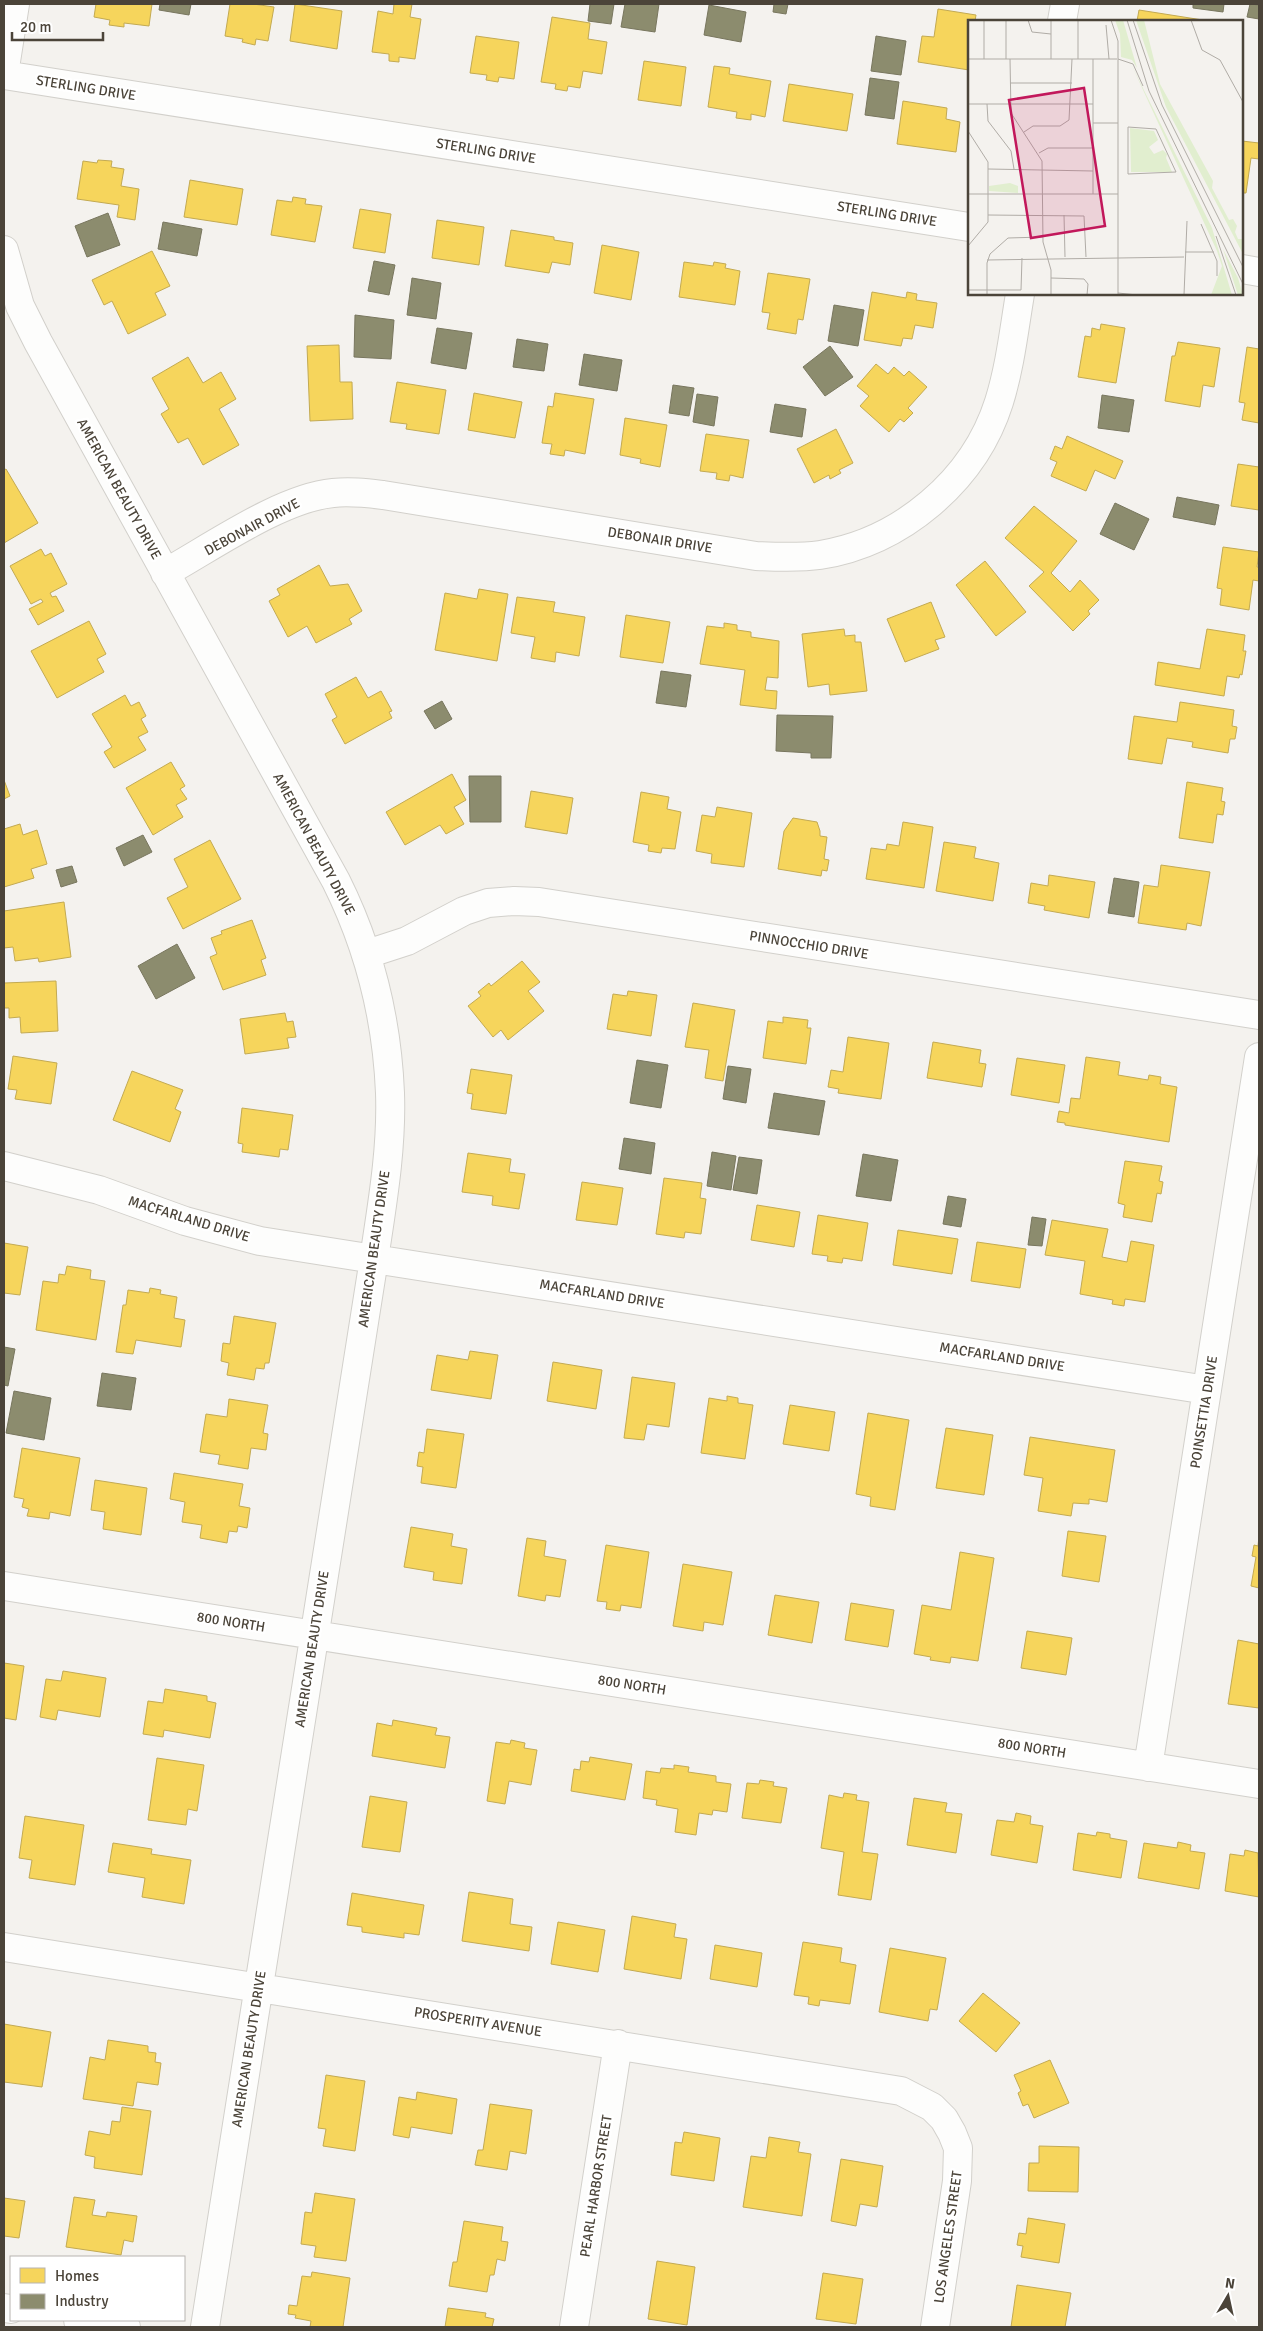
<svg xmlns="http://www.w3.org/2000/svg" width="1263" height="2331" font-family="Signika,sans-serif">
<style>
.homes{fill:#f6d55c;stroke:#c3aa52}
.industry{fill:#8c8c6e;stroke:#78765e}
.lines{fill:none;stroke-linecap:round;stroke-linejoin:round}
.minor-casing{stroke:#d2d0cb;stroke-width:30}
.minor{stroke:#fdfdfc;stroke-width:28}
.labels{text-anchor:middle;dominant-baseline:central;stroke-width:5;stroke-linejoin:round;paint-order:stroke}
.street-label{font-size:14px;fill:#4b4439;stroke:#fff}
.inset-road{fill:none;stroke:#b0aca6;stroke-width:1}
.view{fill:#c2185b;fill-opacity:0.15;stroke:#c2185b;stroke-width:2.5}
.inset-edge{fill:none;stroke:#4b4439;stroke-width:2.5}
</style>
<rect width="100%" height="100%" fill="#f4f2ee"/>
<path class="homes" d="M96,4H152L149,26L124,23V27L109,25L110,20L94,17Z
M230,4H253L274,7L268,41L256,39L255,45L242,42L243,39L225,36Z
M295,4L342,11L337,49L290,41Z
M394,4H412L410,17L421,19L415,59L399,57V62L389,61V54L372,52L378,11L393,14Z
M938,9L976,15L975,21H969V70L918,62L922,36L934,37Z
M1139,10L1209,21H1137Z
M552,17L590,23L588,39L607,42L602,74L583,71L580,88L568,86L567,91L555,89L556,84L541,82Z
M476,36L519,42L514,79L499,77L498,82L486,80L487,75L470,73Z
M644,61L686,67L681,106L638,100Z
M714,66L730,68L729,74L771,81L765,117L751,114V120L736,118L737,112L708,107Z
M789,84L853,94L847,131L783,121Z
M903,101L947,108L946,119L960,122L956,152L897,144Z
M1242,141L1259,143V159L1251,158L1246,193H1242Z
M98,160L112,161L111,167L124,169L121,186L139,189L135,220L117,217L119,205L77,199L83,161L97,163Z
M190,180L243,189L237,225L184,217Z
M293,197L306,199L305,204L322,206L315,242L271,235L277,200L292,202Z
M360,209L391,214L385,253L353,248Z
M437,220L484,227L479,265L432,258Z
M511,230L554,237V240L573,243L570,265L552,262L549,273L505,266Z
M602,245L639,252L631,300L594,293Z
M152,251L170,286L155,293L166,315L128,334L112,301L104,305L92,280Z
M684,262L713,266L714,262L726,264L725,268L740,271L735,305L679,297Z
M768,273L810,279L803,320L798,319L796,334L767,329L770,313L762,312Z
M872,292L906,298L907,292L917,294L916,300L937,303L933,328L915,325L912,339L903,338L901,346L864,340Z
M1101,324L1125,328L1116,383L1078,377L1085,336L1091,337L1092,328L1100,330Z
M1178,342L1220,348L1214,387L1203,385L1200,407L1165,401L1172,356H1175Z
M339,345L340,382H352L353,419L310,421L307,346Z
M1247,347L1259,349V423L1242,420L1245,403L1239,402Z
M188,357L203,383L221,372L236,399L219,409L239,445L203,465L188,438L178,443L161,414L169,409L152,378Z
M876,364L888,374L894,367L904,376L909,371L927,387L908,408L913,413L904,422L900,419L889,432L860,406L869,396L857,386Z
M397,382L446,390L439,434L406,429L407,424L390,422Z
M474,393L522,402L515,438L468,430Z
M555,393L594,399L585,454L565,450L564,456L550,454L552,444L542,443L548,406L553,407Z
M625,418L667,425L660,467L640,463L641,459L620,455Z
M836,429L853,463L839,470L841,473L830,479L829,475L814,483L797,449Z
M706,434L749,440L743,478L730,475L729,481L716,479L717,473L700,471Z
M1067,436L1123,461L1115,479L1095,470L1086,491L1051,476L1057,462L1050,459L1055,446L1062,449Z
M1238,464L1259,467V510L1231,506Z
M6,469L38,523L4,543V470Z
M1034,506L1077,541L1051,573L1070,592L1080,580L1099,600L1088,611L1090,614L1073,631L1029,586L1044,572L1005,538Z
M1223,547L1259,552L1257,567H1259V581L1253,580L1249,610L1220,605L1222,589L1217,588Z
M41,549L45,556L51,553L67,584L50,593L52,597L56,596L64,611L38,625L29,609L43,602L41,599L31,604L10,566Z
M985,561L1026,612L996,636L956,585Z
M319,565L330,586L348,584L362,611L349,619L352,624L316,643L307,626L288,637L269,601L280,595L277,589Z
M479,589L508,594L497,661L435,650L445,593L477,599Z
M517,597L555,602L553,612L585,617L579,656L556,652L555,662L531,658L535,637L511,633Z
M931,602L945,637L935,640L939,649L905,662L887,619Z
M626,615L670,622L663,663L620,657Z
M89,621L106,654L97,659L104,672L57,698L31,651Z
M724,623L737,625V630L751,632V637L779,641L778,678L767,677L765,690L777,691L776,709L740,705L745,670L700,664L707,626L724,628Z
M844,629L845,636L855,635V642H861L867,691L830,695L829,684L808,687L802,634Z
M1207,629L1245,635L1243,651H1246L1242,675L1240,674L1239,678L1227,676L1224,696L1155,685L1158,662L1200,669Z
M356,677L368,698L381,691L392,711L389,712L392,718L345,744L332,720L337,717L325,694Z
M125,695L131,706L139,702L146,716L141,719L148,732L138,737L146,750L114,768L104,752L112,747L92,714Z
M1180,702L1234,710L1232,726L1237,727L1235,739H1230L1228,753L1192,747L1193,742L1167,738L1162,764L1128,759L1134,716L1177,722Z
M171,762L185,786L180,789L187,799L176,805L183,817L153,835L126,788Z
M452,774L466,800L454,807L464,824L446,834L440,825L405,845L386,812Z
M4,780L10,796L4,799Z
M1187,782L1223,788L1221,801L1225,802L1223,815L1217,814L1213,843L1179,838Z
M531,791L573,798L567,834L525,827Z
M641,792L669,797L667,809L681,812L675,849L662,848L661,853L648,851L649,845L633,842Z
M717,807L752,813L744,867L711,863L712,854L696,851L702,815L715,817Z
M793,818L817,822L820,831V836L827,837L824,859L829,860L827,871L822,870L821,876L778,869L784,831Z
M903,822L933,827L924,888L866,879L871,848L886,850L887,844L899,846Z
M20,824L23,835L37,830L47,864L31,869L34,878L4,887V829Z
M210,840L241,899L183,929L167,898L188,887L174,859Z
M944,842L976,847L974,858L999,863L993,901L936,891Z
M1161,865L1210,872L1201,926L1187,923L1186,930L1138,923L1144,885L1158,887Z
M1049,875L1095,882L1089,918L1044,910L1045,906L1028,903L1031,883L1048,886Z
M64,902L71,957L39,962L38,958L15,961L13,947L4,948V911Z
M252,920L266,958L261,960L266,975L223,990L210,957L217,954L211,938L222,934L221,931Z
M522,961L540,982L528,991L544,1011L508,1040L501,1030L493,1037L468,1006L481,996L478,992L489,983L491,986Z
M56,981L58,1031L21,1033L20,1017L9,1018V1008H4V983Z
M628,991L657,995L651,1036L607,1029L613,994L627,996Z
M693,1003L735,1010L723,1081L705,1078L709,1050L685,1047Z
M285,1013L287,1022L293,1021L296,1037L287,1038L289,1048L245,1054L240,1019Z
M783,1017L808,1020L807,1028H811L806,1064L763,1058L768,1021L783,1023Z
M848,1037L889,1043L881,1099L838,1093L839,1089L828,1087L831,1070L843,1072Z
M933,1042L981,1050L979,1063L986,1064L982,1087L927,1078Z
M13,1056L57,1063L51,1104L15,1099L17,1090L8,1089Z
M1086,1057L1120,1062L1118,1075L1148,1080L1149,1075L1161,1077L1160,1084L1177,1087L1169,1142L1065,1125V1123L1057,1122L1059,1111L1069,1113L1071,1098L1080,1099Z
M1017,1058L1065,1065L1059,1103L1011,1095Z
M471,1069L512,1075L506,1114L471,1109L473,1094L467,1093Z
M132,1071L183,1090L175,1109L181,1112L170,1142L113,1120Z
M242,1108L293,1115L288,1150L280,1149L279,1157L242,1152L243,1144L238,1143Z
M468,1153L511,1159L509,1172L525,1174L519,1209L492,1205L493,1196L462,1192Z
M1125,1161L1162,1166L1159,1181L1163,1182L1161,1194L1157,1193L1152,1222L1123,1217L1125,1205L1118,1203Z
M664,1178L702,1183L700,1198L706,1199L701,1234L685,1232L684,1238L656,1234Z
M582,1182L623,1188L617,1225L576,1220Z
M757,1205L800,1212L794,1247L751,1240Z
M818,1215L868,1223L862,1261L843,1258L842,1263L827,1261L828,1256L812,1254Z
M1052,1220L1108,1229L1102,1257L1127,1262L1131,1241L1154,1245L1145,1302L1125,1299L1124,1306L1112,1304L1113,1300L1080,1294L1085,1261L1045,1255Z
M898,1230L958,1239L952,1274L893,1265Z
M977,1242L1026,1249L1020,1288L971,1281Z
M4,1243L28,1247L20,1295L4,1293Z
M67,1266L91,1270L90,1279L105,1281L96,1340L36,1330L43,1281L58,1283L59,1274L65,1275Z
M150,1288L161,1290L160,1294L177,1297L174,1318L185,1320L181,1347L136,1340L133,1354L116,1352L123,1305H126L128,1290L149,1293Z
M234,1316L276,1323L269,1363H265L264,1369L256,1368L254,1380L227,1375L229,1363L221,1361L223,1343L230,1344Z
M470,1351L498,1355L491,1399L431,1390L437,1355L468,1360Z
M553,1362L602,1370L596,1409L547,1401Z
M632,1377L675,1383L669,1427L647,1424L644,1440L624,1438Z
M727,1396L738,1398V1403L753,1405L745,1459L701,1453L709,1398L727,1401Z
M229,1399L268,1405L263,1433L268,1434L266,1450L251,1448L248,1469L218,1464L220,1455L200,1452L206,1414L227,1417Z
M790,1405L835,1412L829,1451L783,1444Z
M868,1413L909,1420L895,1510L870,1506L871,1497L856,1494Z
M946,1428L993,1435L984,1495L936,1488Z
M427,1429L464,1434L456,1488L421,1483L423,1467L417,1466L419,1452L424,1453Z
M1030,1437L1115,1450L1107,1502L1089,1499V1504L1073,1503L1071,1516L1038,1511L1043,1478L1024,1475Z
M22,1448L80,1458L70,1516L50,1512L49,1519L27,1516L29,1509L22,1507L24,1499L14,1497Z
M174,1473L243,1484L239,1506L250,1508L247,1528L238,1526L237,1532L229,1531L227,1543L200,1538L202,1525L182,1522L185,1502L170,1499Z
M95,1480L147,1488L141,1535L103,1529L105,1512L91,1510Z
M411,1527L453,1534L451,1546L467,1549L462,1584L433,1580L434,1572L404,1567Z
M1068,1531L1106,1536L1099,1582L1062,1576Z
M1259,1536V1588L1251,1586L1256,1557L1252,1556L1254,1545L1258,1546Z
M527,1538L546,1541L544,1556L566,1560L560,1597L546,1595L545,1601L518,1596Z
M606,1545L649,1552L641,1608L621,1605L620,1611L606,1609L607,1602L597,1601Z
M960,1552L994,1558L978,1661L951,1657L950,1663L930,1660L931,1657L914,1654L922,1605L951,1610Z
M683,1564L732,1572L723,1625L704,1622L703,1631L673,1626Z
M775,1595L819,1602L812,1643L768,1635Z
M851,1603L894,1610L888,1647L845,1640Z
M1027,1631L1072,1638L1066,1675L1021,1668Z
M1238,1640L1259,1644V1708L1228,1704Z
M4,1663L24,1666L16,1720L4,1718Z
M63,1671L106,1678L100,1717L58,1710L56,1720L40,1717L46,1679L61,1681Z
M165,1689L207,1696V1701L216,1703L210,1738L164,1730L163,1737L143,1734L148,1701L163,1703Z
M393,1720L437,1728L435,1735L450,1737L445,1768L372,1756L377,1723L392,1726Z
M511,1740L525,1743L524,1748L537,1750L531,1785L509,1781L505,1804L487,1801L496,1742L510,1744Z
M590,1757L632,1764L625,1800L571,1791L574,1769L580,1770L581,1761L589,1762Z
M157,1758L204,1765L197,1811L188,1809L186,1825L148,1820Z
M674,1765L689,1767L688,1772L716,1776V1782L731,1784L727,1812L713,1810L712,1815L699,1813L696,1835L675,1832L678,1809L656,1805L657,1800L643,1798L646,1771L660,1773L661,1768L674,1769Z
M760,1780L774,1782L773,1786L787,1788L781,1823L742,1818L747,1783L759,1784Z
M844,1793L857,1795L856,1800L869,1802L862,1852L878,1854L871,1900L838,1895L844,1852L821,1848L829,1795L843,1798Z
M370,1796L407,1802L400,1852L362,1847Z
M914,1798L947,1803L945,1812L962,1814L956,1853L907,1845Z
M1016,1813L1031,1816L1030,1824L1043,1826L1037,1863L991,1855L997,1820L1014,1822Z
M25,1816L84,1825L75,1885L29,1878L32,1860L19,1858Z
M1097,1832L1110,1834V1838L1127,1841L1121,1878L1073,1870L1078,1833L1096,1836Z
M1178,1842L1191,1845L1190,1851L1205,1853L1199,1889L1138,1878L1144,1843L1177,1848Z
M113,1843L152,1849L151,1854L191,1860L184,1904L142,1897L145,1878L108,1872Z
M1245,1850L1258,1853L1259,1897L1225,1891L1230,1854L1244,1856Z
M469,1892L513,1899L510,1924L532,1927L529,1951L462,1941Z
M352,1893L424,1905L419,1935L404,1933V1938L362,1932V1927L347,1925Z
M632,1916L676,1924L674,1937L687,1939L681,1979L624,1969Z
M558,1922L605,1930L598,1972L551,1964Z
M803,1942L842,1948L840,1962L856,1965L850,2004L820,2000L819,2006L808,2004L809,1997L794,1995Z
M715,1945L762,1953L757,1987L710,1979Z
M890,1948L946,1958L937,2010L930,2009L928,2021L879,2012Z
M983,1993L1020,2023L996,2052L959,2021Z
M4,2024L51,2032L42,2087L4,2082Z
M108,2040L148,2046V2052L156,2053L155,2062L161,2063L158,2085L137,2082L133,2106L83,2099L90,2057L105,2060Z
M1050,2060L1069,2103L1034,2118L1028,2104L1023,2106L1018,2093L1021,2091L1014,2075Z
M326,2075L365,2081L355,2151L323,2146L326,2129L318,2128Z
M417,2092L457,2099L452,2134L411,2127L409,2138L393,2135L399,2097L416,2100Z
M490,2104L532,2110L526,2154L510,2151L507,2170L475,2165L478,2150H483Z
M122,2107L151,2111L142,2175L94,2168L95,2157L85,2155L89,2131L110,2135L112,2121L120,2122Z
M684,2132L720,2138L714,2181L671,2175L675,2142L682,2143Z
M769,2137L800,2142L798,2152L811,2154L802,2216L743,2207L751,2156L766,2158Z
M1039,2146L1079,2147L1078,2192L1028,2191L1029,2163H1039Z
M841,2159L883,2166L877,2207L860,2204L856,2226L831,2221Z
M315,2193L355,2199L346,2261L314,2257L316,2246L301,2244L305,2212L312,2213Z
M74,2197L95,2200L92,2215L106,2217L107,2212L137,2216L133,2242L124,2240L121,2255L66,2247Z
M4,2198L25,2201L19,2238L4,2236Z
M1028,2218L1065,2224L1059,2263L1021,2257L1023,2246L1017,2245L1019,2233L1026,2234Z
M464,2221L503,2227L501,2241L508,2242L505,2261L497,2259L494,2275H490L487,2292L449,2286L453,2262H457Z
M657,2261L695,2267L687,2325L648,2319Z
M312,2272L350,2278L343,2327H310L311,2321L295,2318L296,2315L288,2314L289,2305L297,2306L302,2276L311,2277Z
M823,2273L863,2279L856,2324L816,2319Z
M1017,2285L1071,2293L1065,2327H1011Z
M448,2308L486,2313L485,2317L494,2319L492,2327H445Z"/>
<path class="industry" d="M160,4H191L189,15L159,10Z
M590,4H614L611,24L588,21Z
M625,4H659L655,32L621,27Z
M774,4H788L786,14L773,12Z
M1193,4H1224L1223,12L1193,8Z
M1250,4L1259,5V19L1247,17Z
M709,5L746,12L741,42L704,35Z
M876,36L906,41L901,75L871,71Z
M870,78L899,82L894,119L865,115Z
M108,213L120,245L87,257L75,226Z
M163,222L202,229L197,256L158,249Z
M374,261L395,265L389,295L368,291Z
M412,278L441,283L436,319L407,315Z
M834,305L864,310L858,346L828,341Z
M355,315L394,320L391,359L354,357Z
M437,328L472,333L466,369L431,363Z
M517,339L548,344L544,371L513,367Z
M830,346L853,377L825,396L803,367Z
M584,354L622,360L617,391L579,385Z
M673,385L694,388L689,416L669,413Z
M697,394L718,397L714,426L693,422Z
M1102,395L1134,400L1129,432L1098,428Z
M775,404L806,409L802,437L770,432Z
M1177,497L1219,505L1215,525L1173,517Z
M1115,503L1149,519L1134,550L1100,534Z
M661,671L691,675L686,707L656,703Z
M442,701L452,719L435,729L424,711Z
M777,715L833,716L831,758H811V753L776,751Z
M469,776H501V822H470Z
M143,835L152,852L124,866L116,848Z
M72,866L77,882L61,887L56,870Z
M1114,878L1139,882L1134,917L1108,913Z
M177,944L195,978L156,999L138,966Z
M637,1060L668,1065L661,1108L630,1103Z
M728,1066L751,1069L746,1103L723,1099Z
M774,1093L825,1101L819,1135L768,1128Z
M624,1138L655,1143L651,1174L619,1169Z
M712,1152L736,1156L731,1190L707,1186Z
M863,1154L898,1160L891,1201L856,1196Z
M739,1157L762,1160L757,1194L733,1190Z
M948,1196L966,1199L961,1227L943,1224Z
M1032,1217L1046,1219L1042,1246L1028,1245Z
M4,1347L15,1349L8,1386L4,1385Z
M102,1373L136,1378L131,1410L97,1406Z
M14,1391L51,1398L44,1440L6,1433Z"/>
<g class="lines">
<g class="minor-casing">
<path id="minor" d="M1062,21L1065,4
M4,74L15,4
M4,75L969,227
M4,250L20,306L38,342L336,881C369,947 387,1020 390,1093C392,1149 382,1205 374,1259L205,2327
M1242,269L1259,272
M165,573C212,547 281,498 333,493C350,491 366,493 383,495L756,556C777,557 799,558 820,555C901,542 974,481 999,402C1010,367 1014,330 1020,294
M367,954L407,941L464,911L488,903L514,901L539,902L1259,1015
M4,1166L99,1190L185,1221L260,1241L1207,1390
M4,1586L1259,1784
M1148,1767L1259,1057
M4,1947L901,2091L932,2107L944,2119L952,2133L958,2148L957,2181L935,2327
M4,2308L11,2309
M78,2320L126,2327
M574,2327L618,2044"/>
</g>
<use href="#minor" class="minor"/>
</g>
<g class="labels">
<g class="street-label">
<text transform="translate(86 88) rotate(9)">STERLING DRIVE</text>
<text transform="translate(486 151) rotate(9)">STERLING DRIVE</text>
<text transform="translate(887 214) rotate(9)">STERLING DRIVE</text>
<text transform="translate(119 489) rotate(61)">AMERICAN BEAUTY DRIVE</text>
<text transform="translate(252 527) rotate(-28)">DEBONAIR DRIVE</text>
<text transform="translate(660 540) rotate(9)">DEBONAIR DRIVE</text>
<text transform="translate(314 844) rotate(62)">AMERICAN BEAUTY DRIVE</text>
<text transform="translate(809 945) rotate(9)">PINNOCCHIO DRIVE</text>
<text transform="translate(189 1219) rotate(17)">MACFARLAND DRIVE</text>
<text transform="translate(374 1249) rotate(-82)">AMERICAN BEAUTY DRIVE</text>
<text transform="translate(602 1294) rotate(9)">MACFARLAND DRIVE</text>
<text transform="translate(1002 1357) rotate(9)">MACFARLAND DRIVE</text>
<text transform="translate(1204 1412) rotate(-81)">POINSETTIA DRIVE</text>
<text transform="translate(231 1622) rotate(9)">800 NORTH</text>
<text transform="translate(312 1649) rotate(-81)">AMERICAN BEAUTY DRIVE</text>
<text transform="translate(632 1685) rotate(9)">800 NORTH</text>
<text transform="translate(1032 1748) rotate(9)">800 NORTH</text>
<text transform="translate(478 2022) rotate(9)">PROSPERITY AVENUE</text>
<text transform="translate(249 2049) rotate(-81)">AMERICAN BEAUTY DRIVE</text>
<text transform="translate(596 2186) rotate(-81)">PEARL HARBOR STREET</text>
<text transform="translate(948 2237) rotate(-82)">LOS ANGELES STREET</text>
</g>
</g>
<g transform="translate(968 20)">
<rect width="275" height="275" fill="#f4f2ee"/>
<path d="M147,0H155L169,48L164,40L153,37L152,14ZM168,0H176L192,64L245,161L244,168L261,200L265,199L269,206L267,212L270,219H275V234L198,87ZM164,46L244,208L264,275H243L254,246L249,231ZM162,108L186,111L190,120L181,127L186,134L195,130L199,134L198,138L204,152H163ZM42,163L50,166V173L21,171V166ZM255,229L270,258L275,275H270Z" fill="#e1eecf"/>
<path class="inset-road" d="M16,0V39M38,0V39M60,0L64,12L83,14M83,0V39M110,0V39M143,0L150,21V275M159,0L181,71L275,264M165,0L194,85L275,247M223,0L234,30L252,40L275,82M138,5L141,39M0,39H149M42,39L43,93L74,141L75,222L83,250V275M125,39V174M150,39L165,44L175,66M42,63H104M0,84H125M19,84L20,101L43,131L46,149M125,103H150M160,107L188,109L208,152L160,154ZM0,111L20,142V202L0,226M56,112L65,106H92L101,100L104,39M71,133L80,128H125M20,149L125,151M0,174H150M20,195L116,196L118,237M96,195L97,237M233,204L249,241V256M248,216L268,275M217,232H246M19,240L216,237M83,258L116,259L120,264L119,275M0,270H53L54,238M150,273L169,275M19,275V243L22,234L40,218L75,217M216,275L219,201"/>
<path class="view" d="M116,68L137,206L63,218L41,80Z"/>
<rect width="275" height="275" class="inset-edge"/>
</g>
<rect width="1263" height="2331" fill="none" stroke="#4b4439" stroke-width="10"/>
<rect x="10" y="2256" width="175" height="65" fill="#ffffff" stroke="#b7b4b0"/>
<rect x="20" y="2268" width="25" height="15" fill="#f6d55c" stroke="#b7b4b0"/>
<text x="55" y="2281" font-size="15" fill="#4b4439">Homes</text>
<rect x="20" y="2294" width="25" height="15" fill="#8c8c6e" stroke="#b7b4b0"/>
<text x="55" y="2306" font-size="15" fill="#4b4439">Industry</text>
<g transform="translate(1228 2296) rotate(9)" stroke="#ffffff" stroke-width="4" paint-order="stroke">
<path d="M0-4L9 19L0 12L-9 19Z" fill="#4b4439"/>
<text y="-8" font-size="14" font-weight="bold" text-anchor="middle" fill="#4b4439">N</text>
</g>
<path d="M12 32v8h91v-8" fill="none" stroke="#4b4439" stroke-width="2.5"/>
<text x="20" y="32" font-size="15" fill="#4b4439" stroke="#ffffff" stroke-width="4" paint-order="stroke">20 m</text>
</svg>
